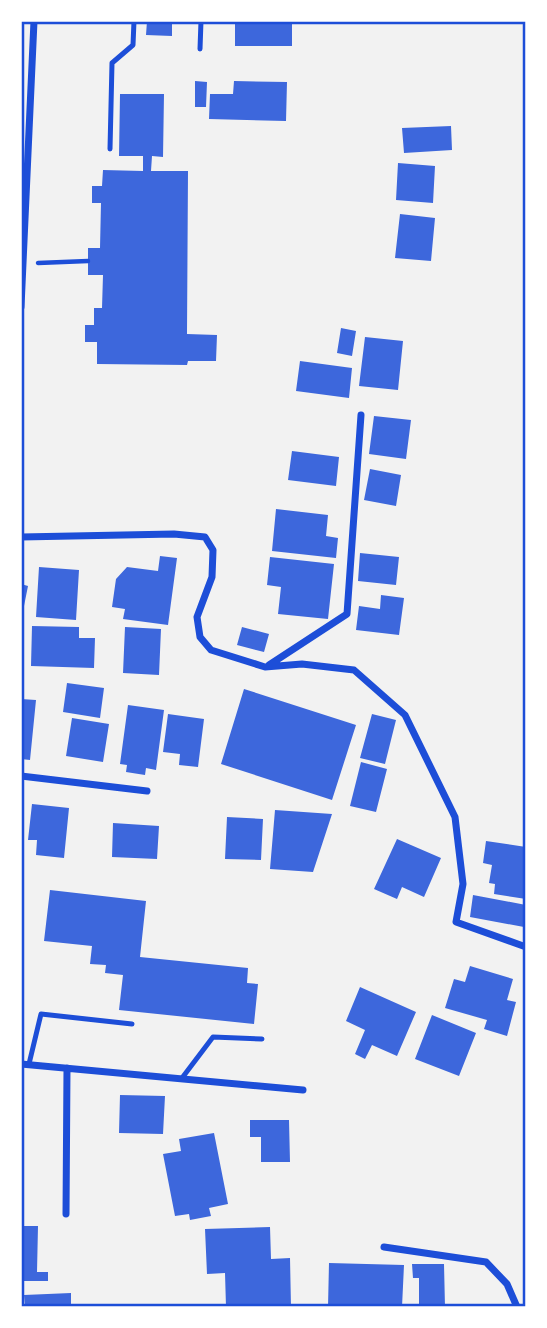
<svg xmlns="http://www.w3.org/2000/svg" width="547" height="1328" font-family="Arial,sans-serif">
<style>
.building{fill:#3d67dc}
.lines{fill:none;stroke-linecap:round;stroke-linejoin:round}
.path{stroke:#1d4ed8;stroke-width:4.5}
.service{stroke:#1d4ed8;stroke-width:5}
.minor{stroke:#1d4ed8;stroke-width:7}
.neatline{fill:none;stroke:#1d4ed8;stroke-width:2.5}
</style>
<rect width="100%" height="100%" fill="#f2f2f2"/>
<path class="building" d="M147,21H172V36L146,35Z
M235,21H292V46H235Z
M195,81L207,82L206,107H195Z
M234,81L287,82L286,121L209,119L210,94H233Z
M120,94H164L163,157L152,156L151,171H188L187,334L217,335L216,361H188L187,365L97,364V342H85V325H94V308H102L103,275H88V248H100L101,203H92V186H102L103,170L143,171V156H119Z
M451,126L452,150L404,153L402,128Z
M398,163L435,166L433,203L396,200Z
M400,214L435,218L431,261L395,258Z
M341,328L356,331L352,356L337,353Z
M365,337L403,341L398,390L359,386Z
M300,361L352,368L349,398L296,391Z
M374,416L411,420L406,459L369,454Z
M292,451L339,457L336,486L288,480Z
M370,469L401,475L396,506L364,500Z
M276,509L328,515L326,536L338,538L336,558L272,551Z
M360,553L399,557L396,585L358,581Z
M160,556L177,558L168,625L123,619L125,609L112,607L116,579L127,567L158,571Z
M270,557L334,564L328,619L278,614L281,587L267,585Z
M39,567L79,570L76,620L36,617Z
M21,584L28,586L22,616H21Z
M381,595L404,598L399,635L356,630L359,606L380,609Z
M32,626L79,627V638H95L94,668L31,666Z
M125,627L161,629L159,675L123,673Z
M242,627L269,634L264,652L237,645Z
M67,683L104,688L100,718L63,712Z
M244,689L356,725L332,800L221,764Z
M21,699L36,700L30,760L21,759Z
M128,705L164,710L156,770L146,768L145,775L126,772L127,765L120,764Z
M168,714L204,719L198,767L179,765L180,754L163,752Z
M372,714L396,720L385,764L360,758Z
M72,718L109,724L103,762L66,756Z
M361,762L387,769L376,812L350,806Z
M32,804L69,808L64,858L36,855L37,840H28Z
M275,810L332,814L313,872L270,869Z
M227,817L263,819L261,860L225,859Z
M113,823L159,826L157,859L112,857Z
M397,839L441,858L424,897L402,887L397,899L374,889Z
M486,841L526,847V899L494,894L495,884L489,883L492,865L483,863Z
M50,890L146,901L140,957L248,968L247,983L258,984L254,1024L119,1010L123,975L105,973L106,965L90,964L92,946L44,941Z
M473,895L526,905L524,927L470,917Z
M470,966L513,979L507,1000L516,1002L507,1036L484,1029L487,1020L445,1008L454,979L465,982Z
M360,987L416,1012L397,1056L372,1045L365,1059L355,1054L365,1030L346,1021Z
M432,1015L476,1033L459,1076L415,1059Z
M120,1095L165,1096L163,1134L119,1133Z
M250,1120H289L290,1162H261V1137H250Z
M214,1133L228,1204L209,1208L211,1216L190,1220L189,1214L175,1216L163,1154L181,1151L179,1139Z
M21,1226H38L37,1272H48V1281H21Z
M270,1227L271,1259L290,1258L291,1307H226L225,1273L207,1274L205,1229Z
M329,1263L404,1265L402,1307H328Z
M412,1264H444L445,1307H419V1278H413Z
M71,1293V1307H25L24,1295Z"/>
<g class="lines">
<path class="path" d="M38,263L88,261"/>
<path class="service" d="M200,49L201,21
M110,149L112,63L133,45L134,21
M29,1064L41,1014L132,1024
M182,1078L213,1037L262,1039"/>
<path class="minor" d="M21,307L34,21
M21,537L174,534L205,537L213,550L212,577L197,617L200,637L211,650L265,667L302,664L354,670L405,715L455,817L463,884L456,922L526,947
M269,665L347,614L361,415
M21,776L147,791
M21,1064L303,1090
M66,1214L67,1068
M384,1247L486,1262L507,1284L517,1307"/>
</g>
<rect width="547" height="1328" fill="none" stroke="#ffffff" stroke-width="46"/>
<rect x="23" y="23" width="501" height="1282" class="neatline"/>
</svg>
